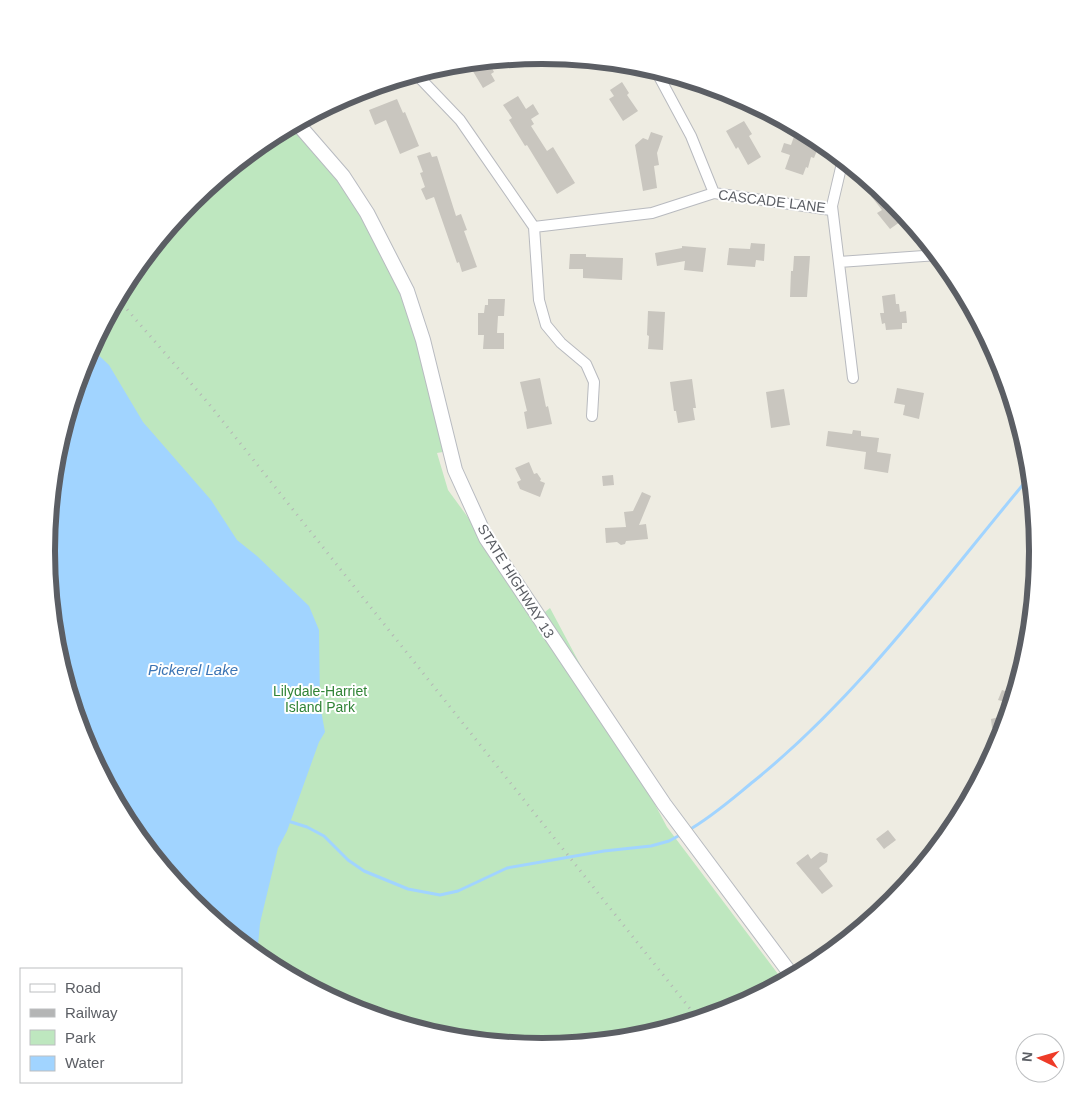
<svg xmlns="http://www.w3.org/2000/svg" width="1085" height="1103" font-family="Arial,sans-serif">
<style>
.green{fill:#bee7bf}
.water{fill:#a1d4ff}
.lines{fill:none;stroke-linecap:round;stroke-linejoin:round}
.stream{stroke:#a1d4ff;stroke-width:3}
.building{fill:#c9c6bf}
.street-casing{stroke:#b8babf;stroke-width:12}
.secondary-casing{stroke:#b8bbc1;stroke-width:16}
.street{stroke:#fff;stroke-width:10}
.secondary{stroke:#fff;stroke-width:14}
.rail{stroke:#b4b5b5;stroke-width:3;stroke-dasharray:1 6;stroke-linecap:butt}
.labels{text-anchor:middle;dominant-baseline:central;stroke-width:4;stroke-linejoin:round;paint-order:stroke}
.street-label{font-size:14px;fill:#5b5e64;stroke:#fff}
.park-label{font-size:14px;fill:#318437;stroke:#fff}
.water-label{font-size:15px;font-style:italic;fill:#3b74b4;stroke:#fff}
.rim{fill:none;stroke:#5b5e64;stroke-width:6}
</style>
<rect width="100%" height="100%" fill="#eeece2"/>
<path class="green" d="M296,123L374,223L421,331L454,450L437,453L448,490L540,616L550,608L667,827L784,982L732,1010L639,1038L542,1048L445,1038L352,1010L267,964L191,902L130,827L84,741L56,648L46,552L56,454L84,361L130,276L192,200L267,139Z"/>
<path class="water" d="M91,348L109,365L143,422L211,500L237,540L257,556L309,606L319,630L320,705L325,732L319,742L287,831L278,848L260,923L257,956L191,902L130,827L84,741L56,648L46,552L56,454L84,361Z"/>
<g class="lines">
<path class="stream" d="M291,822L307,827L324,836L348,860L364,871L408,889L440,895L458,891L507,868L604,851L651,846L669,841L682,834
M687,831C712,817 733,798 754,781C861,694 943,580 1031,475"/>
</g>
<path class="building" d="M488,61L494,72L491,74L495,81L483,88L468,63Z
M622,82L629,93L627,95L638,111L623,121L609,99L614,96L610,90Z
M518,96L526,109L533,104L539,114L531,119L534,124L531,126L547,151L553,147L575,183L557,194L527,145L525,146L509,120L512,118L503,105Z
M397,99L403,113L405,112L419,146L400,154L386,120L375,125L369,110Z
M744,121L752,134L749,136L761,157L748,165L738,147L736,149L726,131Z
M797,128L814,137L811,145L818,148L814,158L811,157L808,168L806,167L803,175L785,169L790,155L781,152L784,143L791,145Z
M651,132L663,136L657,153L659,165L654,166L657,188L643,191L635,145L643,138L648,140Z
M430,152L432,157L437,156L456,216L461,214L467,230L464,231L477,267L462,272L459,262L457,263L434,197L426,200L421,189L425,187L420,173L423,172L417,156Z
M880,189L894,201L907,217L890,229L877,213L882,210L871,196Z
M751,243L765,244L764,261L756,260L755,267L727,265L729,248L750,249Z
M682,246L706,248L703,272L684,270L685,261L657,266L655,253L682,248Z
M570,254H586V257L623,258L622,280L583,278V269H569Z
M794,256H810L807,297H790L791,271H793Z
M895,294L896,304H899L900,312L906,311L907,323H902V329L886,330L885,323L882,324L880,313H884L882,296Z
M488,299H505L504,316H498L497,333H504V349H483L484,335H478V313H484L485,305H488Z
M648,311L665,312L663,350L648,349L649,336L647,335Z
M540,378L546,407L548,406L552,424L527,429L524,412L527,411L520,382Z
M692,379L696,408H693L695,420L678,423L676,411H674L670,382Z
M897,388L924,393L919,419L903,415L905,405L894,403Z
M784,389L790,425L771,428L766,392Z
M853,430L861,431V436L879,438L877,452L891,454L888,473L864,469L866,452L826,446L828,431L852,434Z
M529,462L534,474L537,473L541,479L540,481L545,483L540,497L520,489L517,482L521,480L515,468Z
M613,475L614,485L603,486L602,476Z
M642,492L651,496L639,525L646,524L648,539L626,541L625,544L621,545L617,542L606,543L605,528L626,527L624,512L633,511Z
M1011,687L1017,689L1006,726L992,728L991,719L999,717L1005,702L998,700L1002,690L1008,692Z
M888,830L896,840L884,849L876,839Z
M820,852L828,854L827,862L819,868L833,886L822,894L796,863L808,854L811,859Z"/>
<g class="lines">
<g class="street-casing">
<path id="street" d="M655,69L691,136L714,193
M416,74L460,120L534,227L539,300L546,325L561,343L586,364L594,382L592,416
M843,159L832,206L853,378
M534,227L652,213L714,193L831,210L832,206
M839,262L938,255"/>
</g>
<g class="secondary-casing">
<path id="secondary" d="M297,123L343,176L367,213L407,291L423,340L455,470L486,538L664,804L793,977"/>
</g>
<use href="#street" class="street"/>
<use href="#secondary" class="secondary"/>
<path class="rail" d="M118,299L209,404L699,1020"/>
</g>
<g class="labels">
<g class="street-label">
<text transform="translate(772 201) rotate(7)">CASCADE LANE</text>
<text transform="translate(516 581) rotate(58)">STATE HIGHWAY 13</text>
</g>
<g class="park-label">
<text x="320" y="691">Lilydale-Harriet<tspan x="320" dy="16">Island Park</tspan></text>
</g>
<g class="water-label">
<text x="193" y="669">Pickerel Lake</text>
</g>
</g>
<path d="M0 0H1085V1103H0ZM55 551a487 487 0 1 1 974 0a487 487 0 1 1-974 0Z" fill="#fff" fill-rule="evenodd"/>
<path class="rim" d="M55 551a487 487 0 1 1 974 0a487 487 0 1 1-974 0Z"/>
<rect x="20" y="968" width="162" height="115" fill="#ffffff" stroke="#bdbfc1"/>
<rect x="30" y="984" width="25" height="8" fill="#ffffff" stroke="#bdbfc1"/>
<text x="65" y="993" font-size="15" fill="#5b5e64">Road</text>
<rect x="30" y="1009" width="25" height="8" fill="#b4b5b5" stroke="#bdbfc1"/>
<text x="65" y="1018" font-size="15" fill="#5b5e64">Railway</text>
<rect x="30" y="1030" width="25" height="15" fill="#bee7bf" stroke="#bdbfc1"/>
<text x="65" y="1043" font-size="15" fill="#5b5e64">Park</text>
<rect x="30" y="1056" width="25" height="15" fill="#a1d4ff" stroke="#bdbfc1"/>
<text x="65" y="1068" font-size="15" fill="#5b5e64">Water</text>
<g transform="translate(1040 1058) rotate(275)"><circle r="24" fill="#ffffff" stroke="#bdbfc1"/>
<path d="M0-4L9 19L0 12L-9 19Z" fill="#ee3b28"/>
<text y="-8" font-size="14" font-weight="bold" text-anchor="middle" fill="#5b5e64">N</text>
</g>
</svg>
